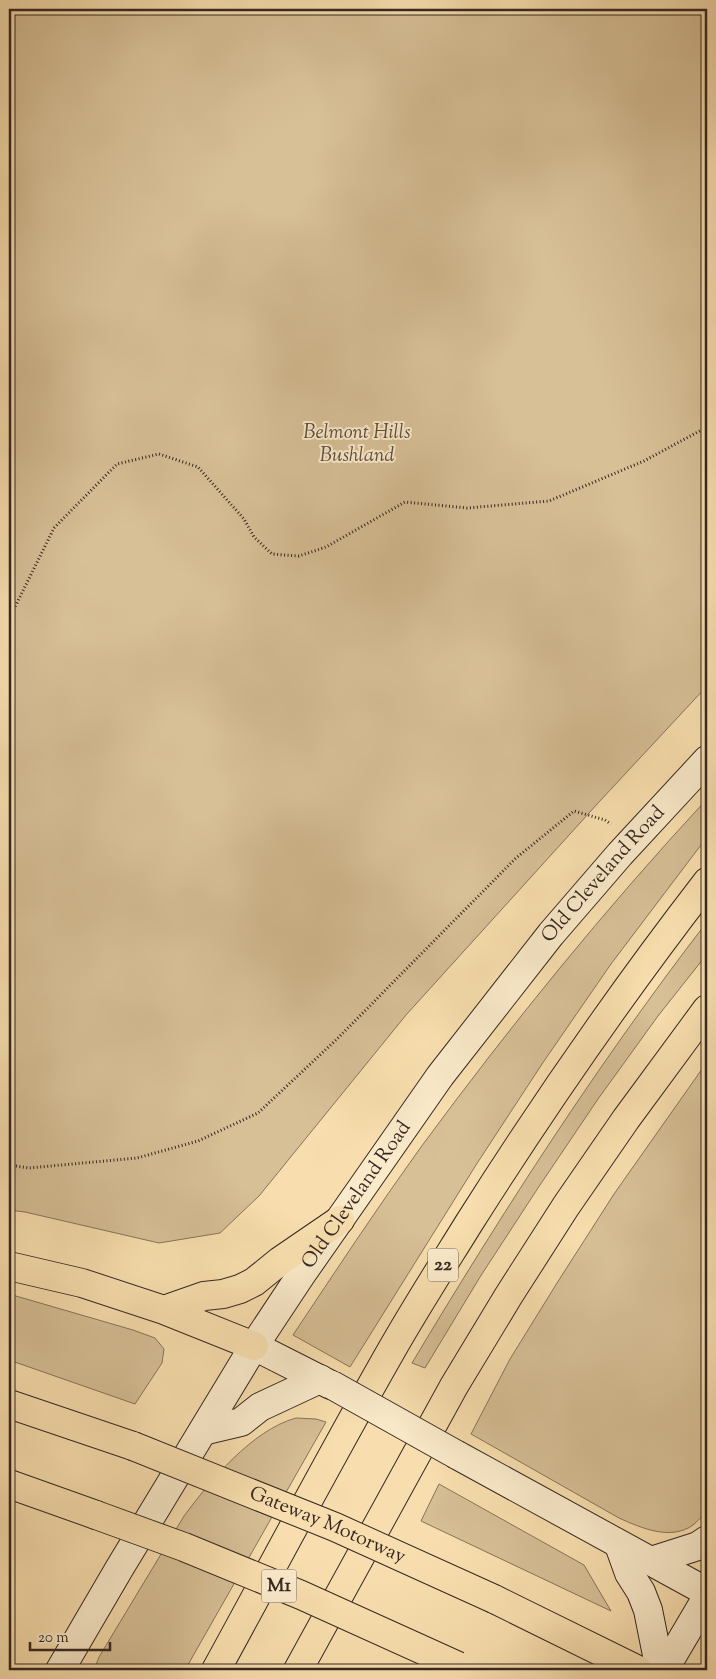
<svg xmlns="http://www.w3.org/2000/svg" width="716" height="1679" font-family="'Sorts Mill Goudy',serif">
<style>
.green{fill:#d7bf96;stroke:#86745c}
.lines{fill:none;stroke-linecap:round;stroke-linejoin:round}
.secondary-casing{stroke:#352823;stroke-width:30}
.trunk-casing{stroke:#352823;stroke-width:30}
.motorway-casing{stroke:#352823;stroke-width:30}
.path{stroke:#352823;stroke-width:3;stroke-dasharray:1 2.5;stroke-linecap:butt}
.secondary{stroke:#faeaca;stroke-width:28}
.trunk{stroke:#f8deae;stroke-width:28}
.motorway{stroke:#f8deae;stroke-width:28}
.secondary-bridge-casing{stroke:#352823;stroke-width:30;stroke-linecap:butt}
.motorway-bridge-casing{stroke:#352823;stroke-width:30;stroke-linecap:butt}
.secondary-bridge{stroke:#faeaca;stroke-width:28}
.motorway-bridge{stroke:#f8deae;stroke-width:28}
.labels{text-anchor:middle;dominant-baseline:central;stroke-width:4;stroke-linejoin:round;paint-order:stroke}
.shield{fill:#faeaca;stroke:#706255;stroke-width:1}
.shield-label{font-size:19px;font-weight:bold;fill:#352823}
.park-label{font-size:20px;font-style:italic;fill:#5e4e40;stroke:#faeaca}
.street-label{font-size:20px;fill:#352823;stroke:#faeaca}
</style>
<rect width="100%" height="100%" fill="#f8deae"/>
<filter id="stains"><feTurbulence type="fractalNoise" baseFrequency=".004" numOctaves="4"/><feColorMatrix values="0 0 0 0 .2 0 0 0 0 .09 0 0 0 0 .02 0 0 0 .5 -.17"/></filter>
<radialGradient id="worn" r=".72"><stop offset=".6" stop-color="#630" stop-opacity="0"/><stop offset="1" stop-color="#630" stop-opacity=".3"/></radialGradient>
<path class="green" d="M9,9H707V686L599,802L406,1015L259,1196L220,1233L159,1243L25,1212L9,1210Z
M707,799V837L611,964L542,1064L476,1165L350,1367L293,1335C335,1272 377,1208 421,1147C510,1026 605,909 707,799Z
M707,922V954L658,1016L598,1099L538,1188L480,1277L425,1368L412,1363C503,1211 599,1062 707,922Z
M707,1062V1511C703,1515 698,1521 693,1525C671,1541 641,1528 619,1518L471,1434L510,1359L557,1283L614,1194Z
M9,1294L133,1330L155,1338L164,1349L162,1363L135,1404L9,1360Z
M296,1418L316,1419L326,1422L185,1670H94L99,1657L184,1516C210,1481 252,1430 296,1418Z
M439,1484L584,1565L611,1611L421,1521Z"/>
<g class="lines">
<g class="secondary-casing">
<g id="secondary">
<path d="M254,1346L331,1385"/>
<path d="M203,1431L241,1422L260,1407L320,1379"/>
<path d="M457,1455L707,1592"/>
<path d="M619,1545L629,1573L641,1592L648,1610L660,1670"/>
<path d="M651,1561L698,1546L707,1540"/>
<path id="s1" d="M60,1670L119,1569L254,1346L301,1275L440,1076L551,934L620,854L707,760"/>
<path d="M664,1670L707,1597"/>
</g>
</g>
<g class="trunk-casing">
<path id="trunk" d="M216,1670C274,1564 331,1456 391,1351C416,1307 443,1265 469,1223C543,1106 622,992 707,882
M298,1670L454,1386L509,1295L566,1206L626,1119L707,1009"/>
</g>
<g class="motorway-casing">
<path id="motorway" d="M9,1266L82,1283L164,1310L254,1346
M164,1310L204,1296L223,1294L240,1289L254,1282L280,1261L340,1220
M9,1404L133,1446
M9,1484L96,1515
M494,1599L638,1670"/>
</g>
<path class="path" d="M9,619L54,528L117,464L159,454L198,467L244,519L254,537L272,554L299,556L326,547L405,502L467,508L549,501L644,461L707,427
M9,1165L29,1168L137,1158L198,1141L258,1113L337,1039L516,858L574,811L605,820L611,824"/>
<use href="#secondary" class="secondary"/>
<use href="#trunk" class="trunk"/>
<use href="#motorway" class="motorway"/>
<g class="secondary-bridge-casing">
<path id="secondary-bridge" d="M332,1385L457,1455"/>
</g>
<g class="motorway-bridge-casing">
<g id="motorway-bridge">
<path id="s2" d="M133,1446L335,1527L494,1599"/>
<path d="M96,1515L184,1547L301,1595L458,1666"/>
</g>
</g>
<use href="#secondary-bridge" class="secondary-bridge"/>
<use href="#motorway-bridge" class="motorway-bridge"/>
</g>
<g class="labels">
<g class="shield">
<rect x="428" y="1248.5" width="30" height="33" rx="4"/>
<rect x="261.5" y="1569.5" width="35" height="33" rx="4"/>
</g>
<g class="shield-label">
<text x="443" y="1265">22</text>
<text x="279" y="1586">M1</text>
</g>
<g class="park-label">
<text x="357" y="433">Belmont Hills<tspan x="357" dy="23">Bushland</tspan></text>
</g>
<g class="street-label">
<text stroke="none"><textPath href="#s1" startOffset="965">Old Cleveland Road</textPath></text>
<text stroke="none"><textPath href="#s1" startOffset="560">Old Cleveland Road</textPath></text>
<text stroke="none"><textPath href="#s2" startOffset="210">Gateway Motorway</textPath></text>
</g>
</g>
<rect width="716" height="1679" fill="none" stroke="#f8deae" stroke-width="30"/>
<rect x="10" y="10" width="696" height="1659" fill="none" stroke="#352823" stroke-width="2.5"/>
<rect x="15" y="15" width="686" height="1649" fill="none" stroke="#352823"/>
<path d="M30 1642v8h80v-8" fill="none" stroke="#352823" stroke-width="2.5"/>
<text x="38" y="1642" font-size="15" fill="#352823" stroke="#faeaca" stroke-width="4" paint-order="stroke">20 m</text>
<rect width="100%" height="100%" filter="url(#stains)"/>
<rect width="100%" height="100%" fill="url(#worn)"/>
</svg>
